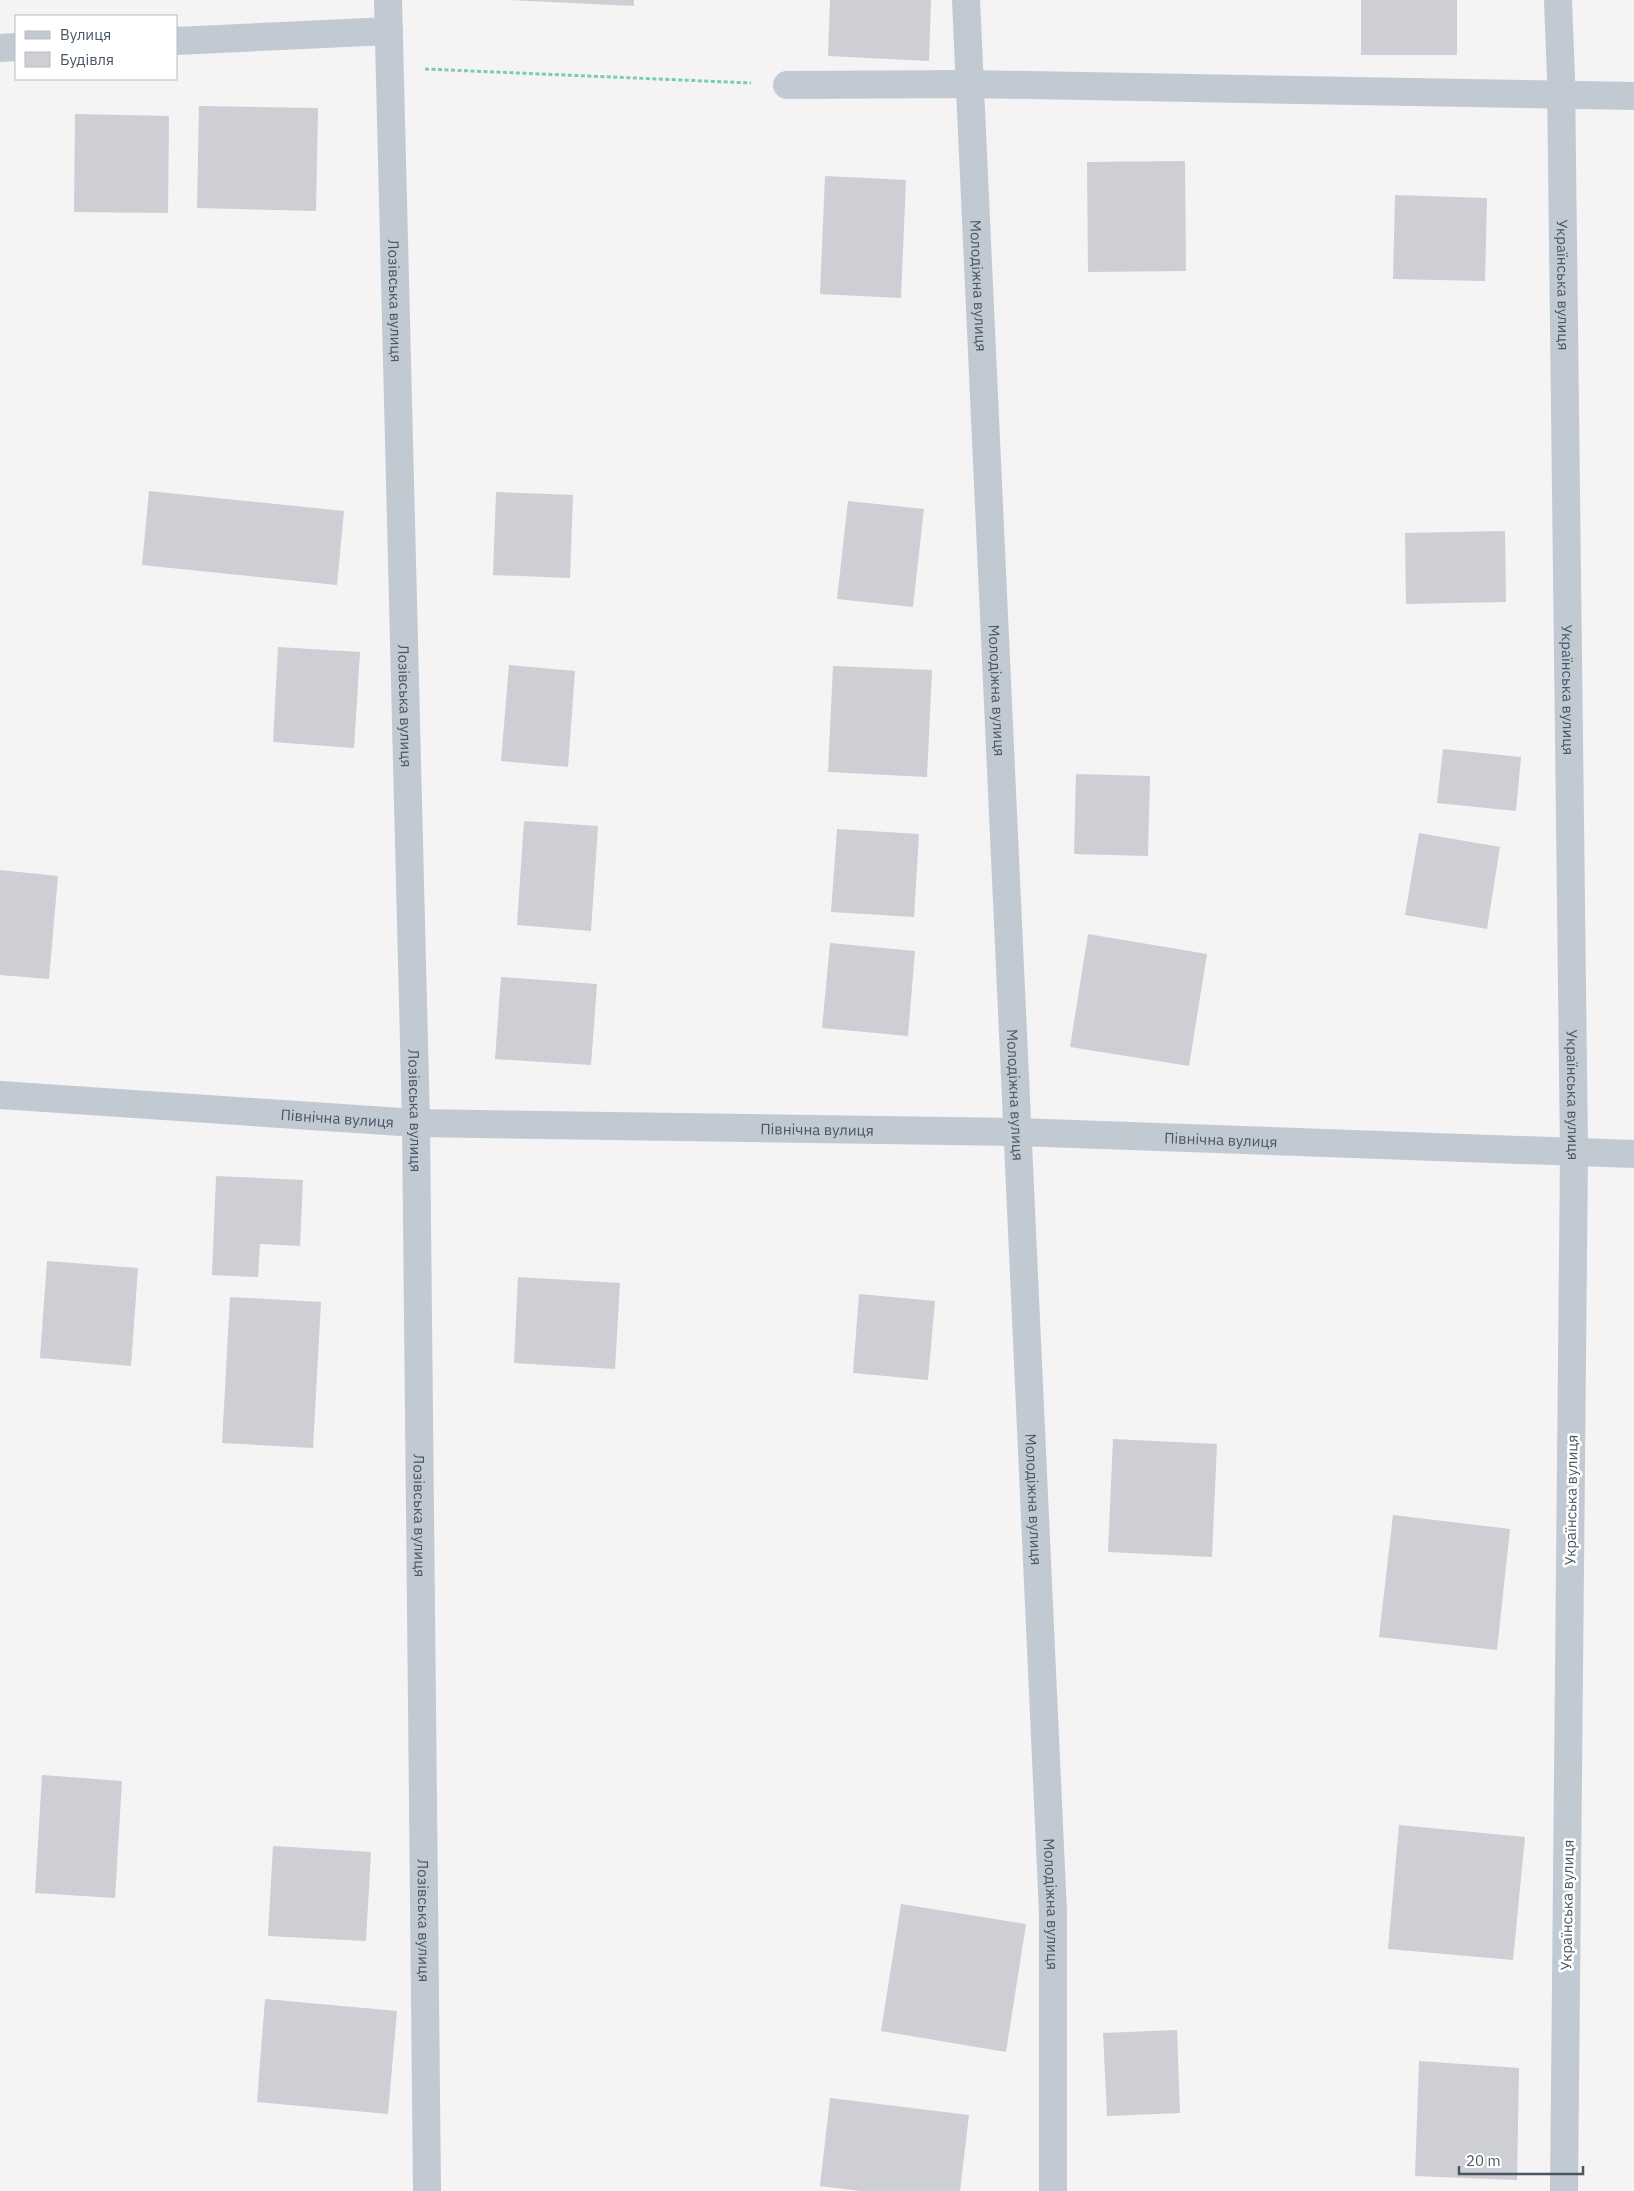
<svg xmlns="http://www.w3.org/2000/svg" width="1634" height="2191" font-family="'IBM Plex Sans',sans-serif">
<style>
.building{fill:#cdcfd5}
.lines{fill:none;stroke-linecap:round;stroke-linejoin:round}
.path{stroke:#7ad0a6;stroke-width:3;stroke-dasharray:4 2.5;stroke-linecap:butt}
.minor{stroke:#c1cad2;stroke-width:28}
.labels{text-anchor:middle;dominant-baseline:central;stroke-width:5;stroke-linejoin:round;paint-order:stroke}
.street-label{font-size:15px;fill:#4a5661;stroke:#fff}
</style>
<rect width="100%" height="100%" fill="#f5f3f3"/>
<path class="building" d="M509,0H634V6Z
M830,0H931L929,61L828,56Z
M1361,0H1457V55H1361Z
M199,106L318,108L316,211L197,208Z
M75,114L169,116L168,213L74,212Z
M1185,161L1186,271L1088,272L1087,162Z
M825,176L906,180L901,298L820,294Z
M1395,195L1487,198L1485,281L1393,279Z
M149,491L344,511L337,585L142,565Z
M496,492L573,495L570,578L493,575Z
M848,501L924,509L913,607L837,599Z
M1505,531L1506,602L1406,604L1405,533Z
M278,647L360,652L354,748L273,742Z
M509,665L575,671L568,767L501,761Z
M833,666L932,670L927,777L828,772Z
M1443,749L1521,757L1516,811L1437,803Z
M1076,774L1150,776L1148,856L1074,854Z
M524,821L598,826L591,931L517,925Z
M837,829L919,834L914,917L831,912Z
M1419,833L1500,847L1487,929L1405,915Z
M0,870L58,876L49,979L0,975Z
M1088,934L1207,954L1189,1066L1070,1047Z
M830,943L915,951L908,1036L822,1028Z
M501,977L597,984L591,1065L495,1059Z
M216,1176L303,1180L300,1246L260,1244L258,1277L212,1275Z
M47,1261L138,1268L131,1366L40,1358Z
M518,1277L620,1283L615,1369L514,1363Z
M859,1294L935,1301L928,1380L853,1373Z
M230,1297L321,1302L313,1448L222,1443Z
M1113,1439L1217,1444L1212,1557L1108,1552Z
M1393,1515L1510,1529L1497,1650L1379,1637Z
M42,1775L122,1781L115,1898L35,1893Z
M1399,1825L1525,1837L1513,1960L1388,1949Z
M273,1846L371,1852L366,1941L268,1936Z
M901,1904L1026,1924L1006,2052L881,2031Z
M265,1999L397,2011L388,2114L257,2102Z
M1177,2030L1180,2113L1107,2116L1103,2033Z
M1419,2061L1519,2068L1517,2180L1415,2176Z
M830,2098L969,2115L960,2191H860L820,2186Z"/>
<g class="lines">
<path class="path" d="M425,69L751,83"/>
<g class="minor">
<path id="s1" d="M388,0L416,1123L427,2191"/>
<path id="s2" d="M966,0L1053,1913V2191"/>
<path id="s3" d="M1558,0L1561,78L1574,1152L1564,2191"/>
<path d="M176,41L389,31"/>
<path d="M0,48L16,47"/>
<path d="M787,85L969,84L1634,96"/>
<path id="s4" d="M0,1095L416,1123L1017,1132L1634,1154"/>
</g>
</g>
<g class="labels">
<g class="street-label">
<text stroke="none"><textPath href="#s2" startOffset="286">Молодіжна вулиця</textPath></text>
<text stroke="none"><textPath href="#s3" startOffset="285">Українська вулиця</textPath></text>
<text stroke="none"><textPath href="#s1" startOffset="301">Лозівська вулиця</textPath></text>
<text stroke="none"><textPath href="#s3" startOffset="690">Українська вулиця</textPath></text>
<text stroke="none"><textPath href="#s2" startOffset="691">Молодіжна вулиця</textPath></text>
<text stroke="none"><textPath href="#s1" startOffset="706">Лозівська вулиця</textPath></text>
<text stroke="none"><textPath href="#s2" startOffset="1096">Молодіжна вулиця</textPath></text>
<text stroke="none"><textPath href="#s3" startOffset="1095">Українська вулиця</textPath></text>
<text stroke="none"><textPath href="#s1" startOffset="1111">Лозівська вулиця</textPath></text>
<text stroke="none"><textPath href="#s4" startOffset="338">Північна вулиця</textPath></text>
<text stroke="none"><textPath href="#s4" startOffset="818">Північна вулиця</textPath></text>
<text stroke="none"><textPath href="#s4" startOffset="1222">Північна вулиця</textPath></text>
<text stroke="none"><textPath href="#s2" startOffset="1501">Молодіжна вулиця</textPath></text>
<text transform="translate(1571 1500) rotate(-89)">Українська вулиця</text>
<text stroke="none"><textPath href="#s1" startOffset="1516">Лозівська вулиця</textPath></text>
<text stroke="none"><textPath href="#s2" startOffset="1906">Молодіжна вулиця</textPath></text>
<text transform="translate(1567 1905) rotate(-89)">Українська вулиця</text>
<text stroke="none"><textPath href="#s1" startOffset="1921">Лозівська вулиця</textPath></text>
</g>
</g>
<rect x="15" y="15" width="162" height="65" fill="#ffffff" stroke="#b7bbc0"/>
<rect x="25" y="31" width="25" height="8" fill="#c1cad2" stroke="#b7bbc0"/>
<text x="60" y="40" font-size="15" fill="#4a5661">Вулиця</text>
<rect x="25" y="52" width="25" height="15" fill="#cdcfd5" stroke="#b7bbc0"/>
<text x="60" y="65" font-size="15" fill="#4a5661">Будівля</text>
<path d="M1459 2166v8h124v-8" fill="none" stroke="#4a5661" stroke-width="2.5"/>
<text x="1466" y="2166" font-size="15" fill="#4a5661" stroke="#ffffff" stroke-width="4" paint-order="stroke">20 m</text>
</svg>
